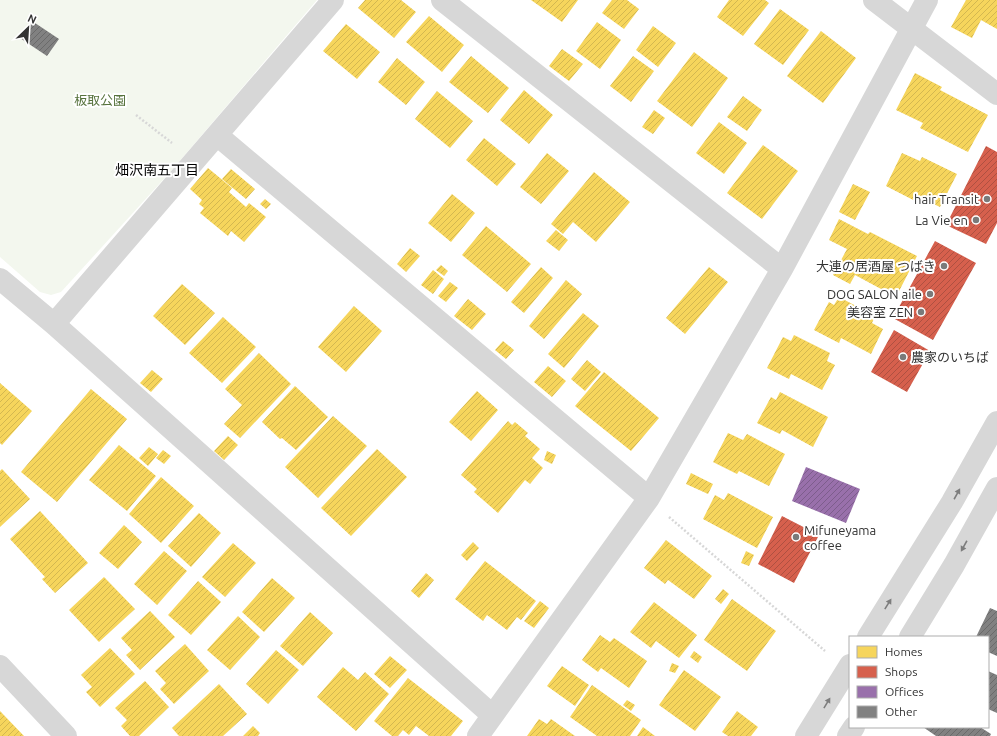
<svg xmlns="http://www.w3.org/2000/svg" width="997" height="736" font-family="Ubuntu,'Noto Sans JP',sans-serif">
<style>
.park{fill:#f3f7ee}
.homes{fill:url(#homes-hatch)}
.shops{fill:url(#shops-hatch)}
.offices{fill:url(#offices-hatch)}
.building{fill:url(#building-hatch)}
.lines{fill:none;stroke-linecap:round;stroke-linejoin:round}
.path{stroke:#d7d7d7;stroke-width:2.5;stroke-dasharray:2 2;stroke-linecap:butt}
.minor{stroke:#d7d7d7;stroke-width:22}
.tertiary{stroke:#d7d7d7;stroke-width:22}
.oneway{fill:#7d7d7d}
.poi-dot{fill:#7a7a7a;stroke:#fff;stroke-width:1.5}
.labels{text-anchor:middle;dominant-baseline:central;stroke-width:4;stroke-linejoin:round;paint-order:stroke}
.park-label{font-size:13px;fill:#56723c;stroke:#fff}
.poi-label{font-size:13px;fill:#333;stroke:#fff;text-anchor:end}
.neighbourhood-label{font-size:14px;fill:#000;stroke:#fff}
</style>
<defs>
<pattern id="homes-hatch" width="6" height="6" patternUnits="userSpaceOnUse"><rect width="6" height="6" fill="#f6d55c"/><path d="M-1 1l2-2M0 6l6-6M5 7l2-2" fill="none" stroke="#d3b750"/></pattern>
<pattern id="shops-hatch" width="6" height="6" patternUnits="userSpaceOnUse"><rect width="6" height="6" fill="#d6604d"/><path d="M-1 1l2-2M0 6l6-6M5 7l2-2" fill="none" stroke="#ae5041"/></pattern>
<pattern id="offices-hatch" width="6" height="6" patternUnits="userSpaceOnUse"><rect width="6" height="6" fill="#9970ab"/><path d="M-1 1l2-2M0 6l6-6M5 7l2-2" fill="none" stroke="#7d5d8c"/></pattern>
<pattern id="building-hatch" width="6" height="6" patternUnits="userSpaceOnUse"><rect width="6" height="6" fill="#818181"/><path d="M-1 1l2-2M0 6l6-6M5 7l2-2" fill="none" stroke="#6a6a6a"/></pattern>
</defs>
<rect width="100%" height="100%" fill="#fff"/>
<path class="park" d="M0,0H317L172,170L61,292L51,295L40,292L0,257Z"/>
<path class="homes" d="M365,0H401L416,12L394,38L358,8Z
M531,0H578L562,22Z
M612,0H627L639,9L624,29L602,13Z
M729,0H765L769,3L743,36L717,17Z
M966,0H997V29L981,20L972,38L951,27Z
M780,9L809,30L783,65L754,44Z
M429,16L464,45L442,72L406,42Z
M597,22L621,40L600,69L576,51Z
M346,24L380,52L357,79L323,51Z
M653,26L676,43L658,67L636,50Z
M821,31L856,58L823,103L787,76Z
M562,49L583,64L569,81L549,66Z
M694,52L728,78L692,127L657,101Z
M471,56L509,88L488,113L449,82Z
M633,56L654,71L631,102L610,86Z
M397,58L425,82L406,105L378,82Z
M915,73L942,87L940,90L988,115L968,152L920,128L923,123L896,110Z
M524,90L553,115L529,144L500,120Z
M437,91L473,121L450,148L415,119Z
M743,96L762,110L747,131L727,117Z
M654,110L665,118L653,134L642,127Z
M719,122L747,143L724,174L696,153Z
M484,138L516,164L497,186L466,160Z
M763,145L798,171L762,219L727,193Z
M547,153L569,171L541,204L520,187Z
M902,153L920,161L922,157L957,174L940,207L925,200L923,205L886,186Z
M208,168L232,188L229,192L246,207L249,203L266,217L244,242L231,231L228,236L200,213L204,208L199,204L202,200L190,189Z
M231,169L255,189L246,199L222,179Z
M594,172L630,202L596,242L573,222L563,234L551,224Z
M853,184L870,192L855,220L839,212Z
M452,194L475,213L451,242L428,223Z
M265,199L271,204L266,209L260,204Z
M839,219L868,234L870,232L917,256L896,297L855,275L850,284L833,275L847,249L829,240Z
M486,226L531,264L507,292L462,255Z
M556,230L568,240L559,251L546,241Z
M410,248L420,256L406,272L397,264Z
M441,265L448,271L444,276L436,270Z
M541,267L553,278L524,313L511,302Z
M709,267L728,282L685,334L666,318Z
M433,270L444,279L433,294L421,285Z
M566,280L582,294L544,339L529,326Z
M450,282L458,288L446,302L438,296Z
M182,284L215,313L185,345L153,316Z
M839,297L875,316L872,323L883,329L871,354L841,338L839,343L814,330L829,302L834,305Z
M468,299L486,314L472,330L454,316Z
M354,306L382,331L346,372L318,347Z
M583,313L599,326L564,368L548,354Z
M223,317L256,347L222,383L189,353Z
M794,335L830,353L827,361L835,365L822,390L791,374L789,379L767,368L783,337L791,341Z
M503,341L514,350L506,359L495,350Z
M259,353L291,384L240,438L224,424L242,405L225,389Z
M587,360L601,372L585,391L571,379Z
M548,366L566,381L552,397L534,382Z
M152,370L163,379L151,392L140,383Z
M604,372L659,418L631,451L575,406Z
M0,383L32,411L2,445L0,443Z
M295,386L328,417L296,450L282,438L280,439L262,422Z
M91,389L127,419L57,502L21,472Z
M477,391L498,410L471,441L449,422Z
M780,392L828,417L813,447L782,430L780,434L757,423L771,397L776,400Z
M333,416L367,446L318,498L285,467Z
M508,421L512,425L515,422L528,433L525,436L540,449L532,458L543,468L530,484L525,480L498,513L474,492L477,489L461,475Z
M728,433L743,440L747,434L785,454L769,486L739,471L737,474L713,462Z
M228,436L238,445L224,460L214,451Z
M119,445L156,476L127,511L89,480Z
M149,447L158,454L148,466L139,458Z
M377,449L407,477L351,536L321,508Z
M163,450L171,456L164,464L156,458Z
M547,451L556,455L552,464L544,460Z
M2,469L30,499L0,527V471Z
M691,473L713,484L708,494L686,484Z
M161,477L194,506L161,543L129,514Z
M728,493L773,517L757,548L703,519L715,495L724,500Z
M40,511L88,563L55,593L42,579L45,577L10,539Z
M199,513L221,533L191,567L168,546Z
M124,525L142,542L118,569L99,553Z
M666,540L712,576L694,599L668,580L665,584L644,568Z
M473,542L479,548L467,561L461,555Z
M233,543L256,563L225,597L202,577Z
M164,551L187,571L157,605L134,584Z
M746,551L754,555L749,566L741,563Z
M485,561L536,601L521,620L517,617L507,630L487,615L483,621L455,599Z
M426,573L434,580L419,598L411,591Z
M104,577L135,609L99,642L69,610Z
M272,578L295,598L264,632L242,612Z
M198,581L221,602L191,635L168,615Z
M723,589L729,594L721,604L715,599Z
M732,599L776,631L747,671L704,640Z
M540,601L549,608L534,628L524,621Z
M654,602L697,635L679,658L656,641L651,648L630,632Z
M150,611L175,637L140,670L126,655L132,650L121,638Z
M310,612L333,633L303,666L280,646Z
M238,616L260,637L230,670L207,650Z
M600,635L610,642L614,638L647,661L629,688L601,668L598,672L582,660Z
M185,644L209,671L174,704L160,689L166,683L155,671Z
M110,648L135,674L100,707L86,692L92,687L81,675Z
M276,650L299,670L268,704L246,684Z
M694,651L702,657L698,663L690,657Z
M390,656L407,670L390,688L374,674Z
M672,663L679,666L675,673L669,671Z
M562,666L589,685L575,706L547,686Z
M343,667L358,680L365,672L389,694L356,731L317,697Z
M684,670L721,697L695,731L659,705Z
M408,678L463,721L451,736H429L416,726L409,735L403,730L398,736H392L374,721Z
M145,681L169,707L139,736H130L121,726L127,720L115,708Z
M219,684L247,714L223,736H179L172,728Z
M592,685L641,720L630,736H597L570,717Z
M627,700L635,705L631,711L623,705Z
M0,711L24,736H0Z
M737,711L758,727L751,736H728L722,732Z
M539,719L547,724L551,719L575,736H527Z
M253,726L260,733L258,736H243Z
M643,727L655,736H637Z"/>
<path class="shops" d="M986,146L997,152V223L986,244L946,225Z
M935,241L976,263L933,340L893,318Z
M894,330L930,351L907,392L871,372Z
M782,516L819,535L794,583L758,564Z"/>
<path class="offices" d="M806,467L860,489L846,523L792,501Z"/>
<path class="building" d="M32,21L59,39L47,56L20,38Z
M990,608L997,611V656L988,652V637H976Z
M988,671L997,675V713L988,709Z
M923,727H980L991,734L990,736H936Z"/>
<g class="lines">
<path class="path" d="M136,115L172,143
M669,517L825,651"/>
<path class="minor" d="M442,0L782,269
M874,0L997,94
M217,135L649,498
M0,279L54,324L492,715
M54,324L333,0
M0,666L66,736
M478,736L649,498L782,269L927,0"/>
<path class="tertiary" d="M868,637L952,502L997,422
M910,637L954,565L997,488
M806,736L850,665
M848,736L854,727"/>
</g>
<defs><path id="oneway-solid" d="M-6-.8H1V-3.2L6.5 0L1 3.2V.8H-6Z"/></defs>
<g class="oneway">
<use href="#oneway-solid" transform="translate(957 494) rotate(-61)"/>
<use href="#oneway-solid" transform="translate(964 546) rotate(119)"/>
<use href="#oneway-solid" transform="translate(888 604) rotate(-58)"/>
<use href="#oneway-solid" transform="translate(827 703) rotate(-59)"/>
</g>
<g class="poi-dot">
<circle cx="987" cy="199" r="4"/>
<circle cx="976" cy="220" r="4"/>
<circle cx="944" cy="266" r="4"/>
<circle cx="930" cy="294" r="4"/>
<circle cx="921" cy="312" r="4"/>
<circle cx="903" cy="357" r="4"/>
<circle cx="796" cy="537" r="4"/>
</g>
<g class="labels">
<g class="park-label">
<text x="100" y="100">板取公園</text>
</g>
<g class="poi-label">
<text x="979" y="199">hair Transit</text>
<text x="968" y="220">La Vie en</text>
<text x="936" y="266">大連の居酒屋 つばき</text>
<text x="922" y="294">DOG SALON aile</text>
<text x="913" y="312">美容室 ZEN</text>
<text x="911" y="357" text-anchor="start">農家のいちば</text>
<text x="804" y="530" text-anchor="start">Mifuneyama<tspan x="804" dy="15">coffee</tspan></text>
</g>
<g class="neighbourhood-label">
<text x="157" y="170">畑沢南五丁目</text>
</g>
</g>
<rect x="849" y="636" width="140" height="92" fill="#ffffff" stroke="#adadad"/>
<rect x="857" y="646" width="20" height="12" fill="#f6d55c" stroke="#adadad"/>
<text x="885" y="656" font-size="12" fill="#333333">Homes</text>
<rect x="857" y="666" width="20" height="12" fill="#d6604d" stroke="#adadad"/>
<text x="885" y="676" font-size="12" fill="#333333">Shops</text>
<rect x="857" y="686" width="20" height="12" fill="#9970ab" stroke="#adadad"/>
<text x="885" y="696" font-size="12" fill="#333333">Offices</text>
<rect x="857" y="706" width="20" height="12" fill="#818181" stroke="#adadad"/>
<text x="885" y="716" font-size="12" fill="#333333">Other</text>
<g transform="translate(28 28) rotate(25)" stroke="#ffffff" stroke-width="3" paint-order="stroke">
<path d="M0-3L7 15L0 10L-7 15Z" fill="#333333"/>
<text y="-6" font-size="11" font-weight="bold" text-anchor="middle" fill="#333333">N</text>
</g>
</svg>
